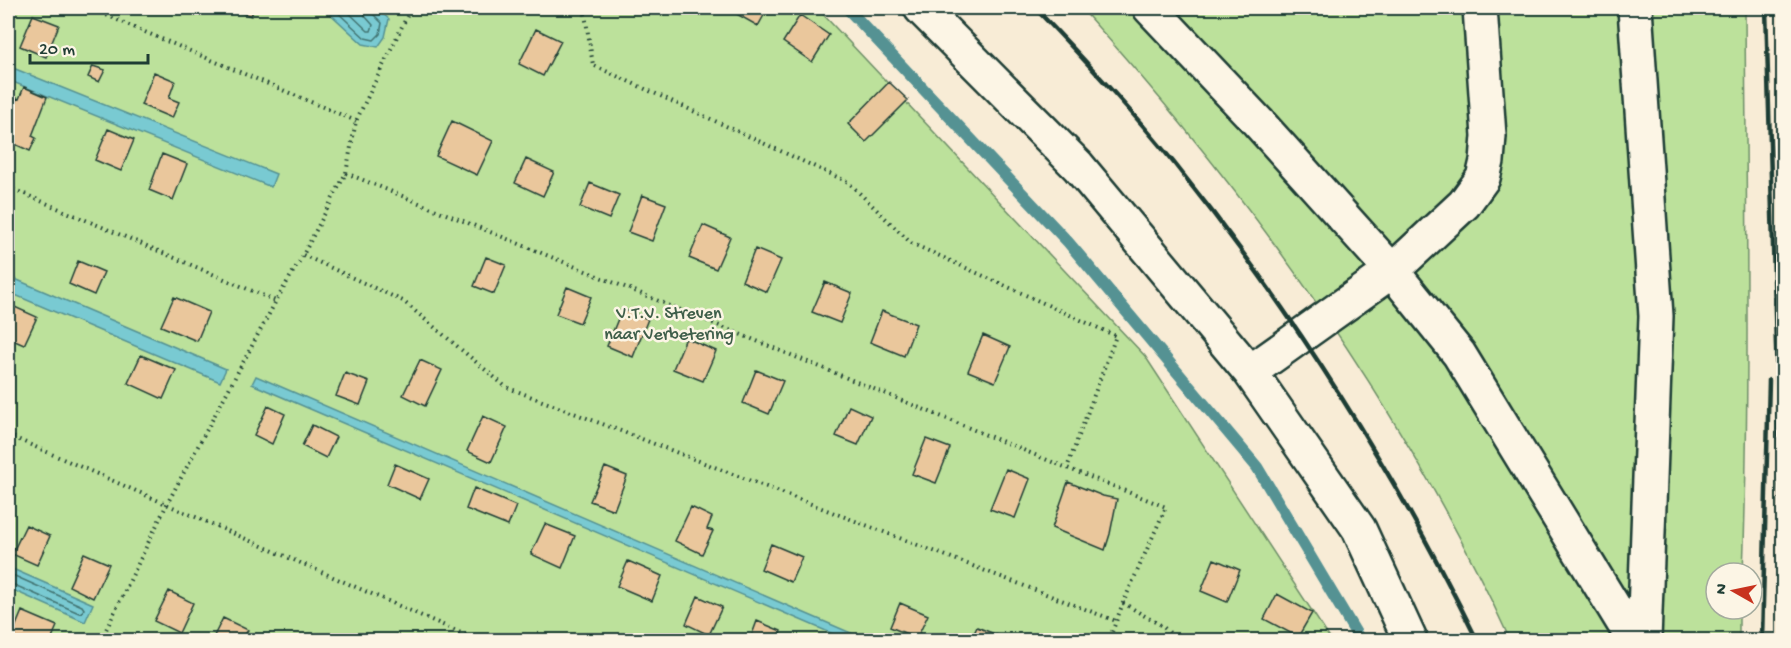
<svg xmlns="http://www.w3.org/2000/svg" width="1791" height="648" font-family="'Gochi Hand',sans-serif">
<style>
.green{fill:#bce19b;stroke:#6e8f68;stroke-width:1.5}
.water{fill:#79cad2;stroke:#559293;stroke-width:1.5}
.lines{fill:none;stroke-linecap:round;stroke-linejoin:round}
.shore{stroke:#437573;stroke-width:1.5}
.stream{stroke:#559293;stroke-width:12}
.building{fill:#eac79c;stroke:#1f3d34;stroke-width:1.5}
.minor-casing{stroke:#1f3d34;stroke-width:38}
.path{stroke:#1f3d34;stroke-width:4;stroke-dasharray:1.5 4.5;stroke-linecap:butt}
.minor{stroke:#fcf5e5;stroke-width:33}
.rail{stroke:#1f3d34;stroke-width:4.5}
.labels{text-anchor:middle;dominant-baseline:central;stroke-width:5;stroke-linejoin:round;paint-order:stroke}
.park-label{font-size:18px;fill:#3e5e49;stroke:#fcf5e5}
</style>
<rect width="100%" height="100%" fill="#f8ecd6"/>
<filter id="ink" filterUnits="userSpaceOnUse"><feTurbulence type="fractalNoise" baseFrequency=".0167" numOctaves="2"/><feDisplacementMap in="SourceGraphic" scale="12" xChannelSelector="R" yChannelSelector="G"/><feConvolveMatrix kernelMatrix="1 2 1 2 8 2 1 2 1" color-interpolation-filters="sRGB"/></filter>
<g filter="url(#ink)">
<path class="green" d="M8,8H817L1145,356L1331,640H8Z
M1081,8H1745C1746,196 1750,385 1743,573H1716V609H1739V640H1510C1404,408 1252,197 1081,8Z"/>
<path class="water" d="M324,8H370L378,10L389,19L385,37L378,47L363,44Z
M8,66L276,174L271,187L8,80Z
M8,276L226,369L220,382L8,292Z
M256,376L867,640H847L252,384Z
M8,567L93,604L85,622L8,588Z"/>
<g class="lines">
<path class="shore" d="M333,8L365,38L374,40L380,34L382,23L372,13L371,8
M344,8L368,31H371L373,25L365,16L364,8
M8,573L82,606L84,609L82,612L79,613L12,584L8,583"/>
<path class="stream" d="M847,8L1068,242L1257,467L1360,640"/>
</g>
<path class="building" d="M228,8H254L251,16Z
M739,8H768L758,26L735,13Z
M33,15L59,25L46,57L20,46Z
M800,15L829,35L812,62L783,42Z
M536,29L561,41L543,76L519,64Z
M93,66L105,70L99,82L88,77Z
M154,72L175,81L169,98L179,102L172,118L141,105Z
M889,82L908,100L866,142L848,124Z
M24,87L47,97L32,136L36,138L30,151L8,141V119L17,98L19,99Z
M452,121L493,141L477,175L436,156Z
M108,129L134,140L121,171L95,160Z
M162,154L187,164L173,200L149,190Z
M526,159L554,172L543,196L515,183Z
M590,183L619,195L609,219L580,207Z
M642,195L666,204L652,241L628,232Z
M703,225L730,237L716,269L689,258Z
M755,249L781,260L767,292L742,281Z
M486,257L506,265L494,294L474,286Z
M78,261L104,272L94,295L69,284Z
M825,282L852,293L840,323L812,312Z
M567,287L591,297L580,323L556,314Z
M174,297L209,312L197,341L161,326Z
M8,304L37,317L24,345L8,338Z
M622,309L648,319L633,357L607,346Z
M882,311L916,324L904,356L870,342Z
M983,335L1010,347L995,382L968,371Z
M686,338L716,351L703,381L673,369Z
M141,355L176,370L163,399L128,383Z
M420,360L442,370L425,406L403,395Z
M756,370L783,381L769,414L743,403Z
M345,373L369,382L360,405L336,396Z
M268,406L285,414L272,444L254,435Z
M849,406L871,416L858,445L836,436Z
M483,416L507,427L491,462L467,451Z
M312,425L336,437L326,458L302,446Z
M926,439L950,448L936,483L912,474Z
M395,464L429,479L420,499L387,484Z
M605,467L627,476L614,510L590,501Z
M1006,469L1030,479L1015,518L990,509Z
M1068,482L1103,496L1117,499L1110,534L1105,550L1052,528Z
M474,488L516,506L508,526L466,509Z
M691,507L712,517L707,529L713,531L702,554L675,541Z
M545,524L575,536L562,568L531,554Z
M26,525L50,536L37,565L12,554Z
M771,544L802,557L791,582L761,569Z
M84,553L109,564L93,598L69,586Z
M1214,559L1240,570L1227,602L1201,591Z
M628,561L662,576L652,601L617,586Z
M169,591L193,603L179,633L154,621Z
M1277,594L1312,613L1298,637L1264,619Z
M698,596L722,607L709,635L686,624Z
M900,603L928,615L917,638L890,627Z
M22,611L57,626L51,640H10Z
M223,618L248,630L242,640H212Z
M757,621L781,631L778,640H750Z
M977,627L1002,637L1001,640H971Z"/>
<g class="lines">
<g class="minor-casing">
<path id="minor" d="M921,8L1078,166L1250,372L1392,271L1464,204L1483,178L1487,161L1489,136L1480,8
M1150,8L1258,122L1392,271L1459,354L1634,640
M1635,8L1656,316L1644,640
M1250,372L1359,529L1410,640"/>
</g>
<path class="path" d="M90,8L145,32L356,121
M584,8L593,65L848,182L911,243L1116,336L1067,468
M346,173L1067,468L1166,507L1123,603L1109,640
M8,187L276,301
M303,255L403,301L506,387L1116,621
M8,435L477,640
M1123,603L1162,626L1178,640
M101,640L167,504L276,301L303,255L346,173L356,121L411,8"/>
<use href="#minor" class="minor"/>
<path class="rail" d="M1035,8C1083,58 1131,109 1174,163C1293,311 1394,471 1477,640
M1766,8L1784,619
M1762,640L1769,380"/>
</g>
</g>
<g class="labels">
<g class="park-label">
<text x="669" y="314">V.T.V. Streven<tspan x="669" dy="21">naar Verbetering</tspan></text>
</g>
</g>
<rect width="1791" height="648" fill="none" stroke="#fcf5e5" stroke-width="30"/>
<rect x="15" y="15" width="1761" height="618" fill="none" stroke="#1f3d34" stroke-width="2" filter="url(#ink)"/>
<g transform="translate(1734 591) rotate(279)"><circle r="28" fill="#fcf5e5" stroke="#a4ab9e" stroke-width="1.5"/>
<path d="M0-4.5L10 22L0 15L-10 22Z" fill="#c8321e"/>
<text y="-9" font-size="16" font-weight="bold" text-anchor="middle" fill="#1f3d34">N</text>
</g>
<path d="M30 54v9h118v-9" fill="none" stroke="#1f3d34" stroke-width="3"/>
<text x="39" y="54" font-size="18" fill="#1f3d34" stroke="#fcf5e5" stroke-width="4.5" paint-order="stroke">20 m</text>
</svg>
